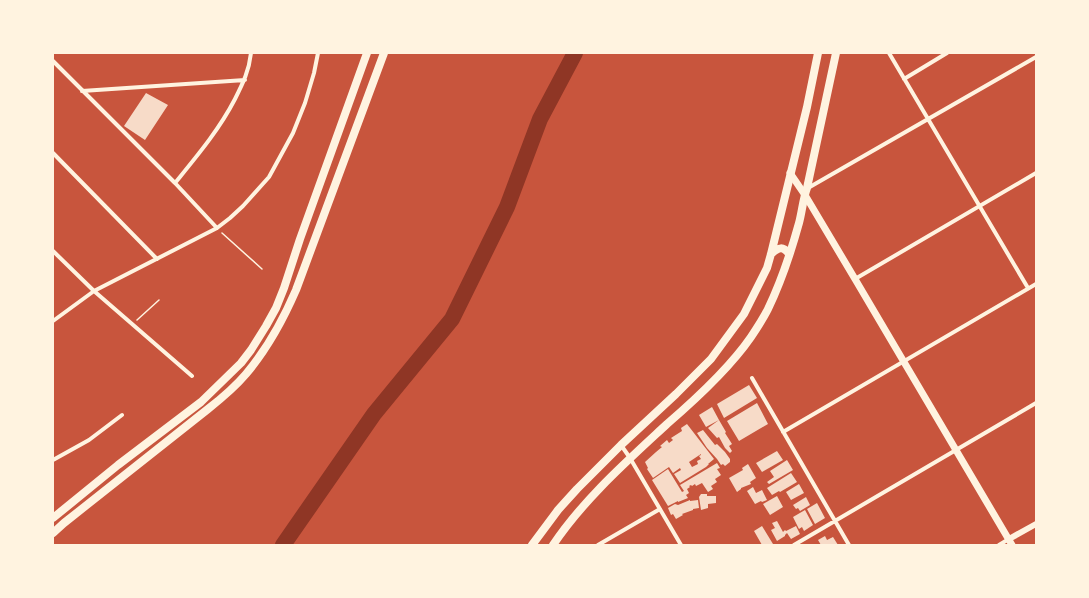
<svg xmlns="http://www.w3.org/2000/svg" width="1089" height="598" font-family="Ubuntu,sans-serif">
<style>
.lines{fill:none;stroke-linecap:round;stroke-linejoin:round}
.river{stroke:#8f3625;stroke-width:16}
.building{fill:#f7dbc8;fill-rule:evenodd}
.path{stroke:#fff3e0;stroke-width:1.5}
.minor{stroke:#fff3e0;stroke-width:4}
.tertiary{stroke:#fff3e0;stroke-width:6}
.secondary{stroke:#fff3e0;stroke-width:7}
.primary{stroke:#fff3e0;stroke-width:8}
.trunk{stroke:#fff3e0;stroke-width:8}
</style>
<rect width="100%" height="100%" fill="#c8553d"/>
<g class="lines">
<path class="river" d="M283,545L374,414L452,319L507,207L540,119L575,53"/>
</g>
<path class="building" d="M146,93L168,105L145,140L124,126Z
M749,385L757,398L724,418L717,404Z
M757,403L768,424L739,441L727,421Z
M712,407L719,420L706,427L699,415Z
M719,420L726,432L725,433L732,444L729,446L732,451L730,453L725,448L719,437L717,438L708,428Z
M687,424L714,459L708,464H709L706,467L680,483L674,474L681,470L680,468L673,473L669,467L653,478L647,469L648,468L645,462L656,452L662,447L660,446L667,440L669,443L673,440L671,438L682,431L681,428ZM701,454V455L699,456L701,459L697,461L698,464L692,467L689,462Z
M703,430L715,445L717,444L725,452L717,459L707,448L697,433Z
M777,451L783,460L762,472L756,463Z
M725,452L730,459V462L725,466L723,464L721,465L717,459Z
M787,460L793,470L769,484L767,482L774,477L770,471Z
M717,463L720,468L717,469L721,475L715,479L717,482L711,486L713,489L708,492L702,483L696,486L695,484L692,486L691,485L689,486L690,487L687,489L689,493L686,495L688,498L678,502V501L668,506L652,480L668,469L682,492L684,491L680,485Z
M748,464L756,478L750,482L751,484L741,488V489L737,492L729,478L743,470L742,468Z
M791,473L797,482L780,492L779,491L772,495L767,488Z
M799,484L804,493L791,500L786,492Z
M753,487L756,493L762,490L767,500L762,502L761,501L755,504L747,491Z
M701,494H707V496H716V503L708,504V508L701,510L699,497Z
M777,496L783,507L770,515L763,504Z
M806,497L810,505L800,511L798,508L796,509L793,505Z
M690,500V501L698,500L699,508L693,509V510L682,514L683,515L676,519L673,514L671,515L668,508L675,504L678,505Z
M817,503L825,518L815,524L807,509Z
M805,510L813,525L804,531L802,527L799,529L793,517Z
M777,521L783,532L785,530L786,531L796,526L800,534L791,539L787,533L785,535V536L777,541L771,530L775,528L772,523Z
M762,526L773,544L771,545H762L754,531Z
M825,536L827,540L833,537L838,545H821L818,540Z"/>
<g class="lines">
<path class="path" d="M222,233L262,269
M137,320L159,300"/>
<path class="minor" d="M889,53L1028,288
M53,61L175,183L217,228
M904,79L947,53
M82,91L245,80
M53,153L157,259
M175,183C197,156 219,130 235,99C243,83 249,71 251,53
M808,188L1036,57
M53,251L94,291L192,376
M855,279L1036,173
M53,321L94,291L217,228L230,218L243,206L269,177L293,133L305,103L314,73L318,53
M752,378L849,545
M783,432L1036,284
M621,445L630,458L681,545
M53,460L89,440L122,415
M598,545L660,509
M794,545L1036,403
M999,545L1009,539"/>
<path class="tertiary" d="M1009,539L1036,524"/>
<path class="secondary" d="M790,173L805,195L855,279L1012,545"/>
<path class="primary" d="M771,254C779,247 783,246 789,254
M532,545L558,510L577,489L621,445L676,394L711,359L744,314L767,268L771,254L807,107L818,53
M553,545C584,499 626,462 667,424C696,399 729,369 751,337C757,328 763,319 768,309C781,282 791,252 799,223C802,212 803,199 807,188L836,53"/>
<path class="trunk" d="M53,518L118,465L201,402L241,363L251,350L266,326L276,308L284,288L300,239L367,53
M53,533L64,523L208,409C222,398 235,387 246,374C268,348 283,320 296,290L384,53"/>
</g>
<rect width="1089" height="598" fill="none" stroke="#fff3e0" stroke-width="108"/>
</svg>
